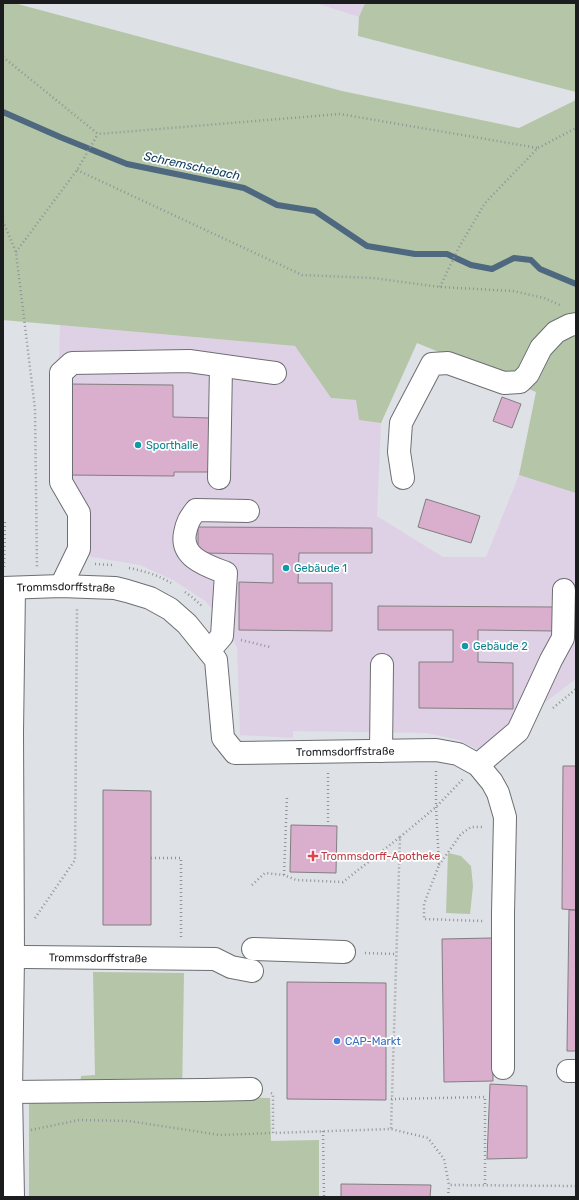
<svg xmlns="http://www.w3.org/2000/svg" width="579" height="1200" font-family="Rubik,sans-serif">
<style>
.education{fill:#dfd1e5}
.green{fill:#b5c5a8}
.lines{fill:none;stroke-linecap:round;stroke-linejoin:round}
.stream{stroke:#4d687f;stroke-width:6}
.building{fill:#daafce;stroke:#827e80}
.minor-casing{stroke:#6c6f72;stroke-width:24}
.path{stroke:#919396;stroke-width:2.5;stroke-dasharray:1 3;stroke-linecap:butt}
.minor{stroke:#fff;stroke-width:22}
.culture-dot{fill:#0f9aa8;stroke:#fff;stroke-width:1.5}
.health-dot{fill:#e0444e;stroke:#fff;stroke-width:1.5}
.shop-dot{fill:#3f7fe0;stroke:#fff;stroke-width:1.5}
.labels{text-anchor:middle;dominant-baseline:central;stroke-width:3.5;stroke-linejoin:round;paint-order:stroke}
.culture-label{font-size:11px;fill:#0d838f;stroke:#fff;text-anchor:start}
.street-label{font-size:11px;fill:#1b1c1d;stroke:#fff}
.health-label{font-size:11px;fill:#be3a42;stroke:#fff;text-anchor:start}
.shop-label{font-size:11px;fill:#366cbe;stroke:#fff;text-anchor:start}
.water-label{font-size:12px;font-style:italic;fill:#113e60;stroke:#fff}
</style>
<rect width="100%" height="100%" fill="#dee1e5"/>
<path class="education" d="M316,3H365L359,17Z
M60,325L295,346L331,398L356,400L359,420L381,423L377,516L443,557H486L519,475L576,493V679L480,751L459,740L426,733L293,731V738L240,735L237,647L224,622L205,601L173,580L140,565L69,553V513L55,474Z"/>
<path class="green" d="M3,3H14L342,91L519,128L574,101L576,97V493L519,475L536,392L417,343L381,423L359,420L356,400L331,398L295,346L3,320Z
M365,3H576V92L358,36L359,17Z
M448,853L461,856L471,866L473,886L470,914L446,913Z
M93,972L184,973L182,1096L270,1098L271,1141L319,1140V1197H29V1104L41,1098L79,1099L81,1076L95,1075Z"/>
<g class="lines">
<path class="stream" d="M3,112L60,137L127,164L244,188L277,205L315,211L367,246L415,254H447L471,265L492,269L514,258L531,260L540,269L576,284"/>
</g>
<path class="building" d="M67,384L173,385V417L210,418V472H174V476L66,475Z
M502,397L521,404L512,428L493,421Z
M426,499L480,516L471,543L418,527Z
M198,527L372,528V553H299L298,583H332V631L239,630V582L273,583V554L198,553Z
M378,606L555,607V631L478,630V662L513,663V709L419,708V662H453V630H378Z
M563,766H576V910L562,909Z
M103,790L151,791V925H103Z
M291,825L337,826L336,873L290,872Z
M569,910H576V1051H567Z
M492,938L493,1081L444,1082L442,939Z
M287,982L386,983V1100L287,1099Z
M490,1084L527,1086V1158L487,1159Z
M341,1184L431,1185L430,1197H341Z"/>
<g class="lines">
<g class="minor-casing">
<g id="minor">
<path d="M219,478L221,366"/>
<path d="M403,478L399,452L401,423L432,364L448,363L504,383L520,382L528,374L541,348L556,332L570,325L576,324"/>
<path d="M61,586L79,549V513L61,482V373L72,363L189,361L275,373"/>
<path id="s1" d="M3,588L61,586L115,588L127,591L150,598L170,609L187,624L216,660L223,738L235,753L436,750L458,754L478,765L492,782L498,793L505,817L503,913V1068"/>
<path d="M209,651L222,636L226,573C208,566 180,558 185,533C187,523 189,519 196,510L248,511"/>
<path d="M381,751L382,665"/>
<path d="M478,765L518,731L551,660L563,638L564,590"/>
<path d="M253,949L344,952"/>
<path id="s2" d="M13,957H26L215,959L231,967L252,971"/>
<path d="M568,1071H576"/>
<path d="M11,1092L204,1090L251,1089"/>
<path d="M13,1197L11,1092L13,957L12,732L14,588"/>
</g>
</g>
<path class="path" d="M3,57L98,134L340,114L538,148
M77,170L302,275L373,278L440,287L513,291L544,298L562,306
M3,221L16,252L35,409L37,567
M16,252L77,170L98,134
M440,287L458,249L485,203L538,148L576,128
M3,520H5L4,568
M95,564L112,565
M129,568C144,571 158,575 171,583
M185,592L192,597L203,607
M241,640L270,647
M553,708L576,689
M436,771V807L439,865L424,904V919L483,921
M328,826V772
M400,837L436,807L463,779
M151,858H181V938
M439,865L461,834L471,827H484
M284,875L287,796
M252,885L265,873L284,875L296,880L343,882L400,837L391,1129
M35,918L75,860L77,608
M365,953L396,954
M271,1093L273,1094V1133L391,1129L428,1138L444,1159L449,1185L576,1186
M391,1099L485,1097V1185
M31,1130L79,1120L129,1121L220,1135L273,1133
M323,1131L324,1197
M448,1197L449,1185"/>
<use href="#minor" class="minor"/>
</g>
<g class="culture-dot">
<circle cx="138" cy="445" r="4"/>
<circle cx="286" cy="568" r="4"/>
<circle cx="465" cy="646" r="4"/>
</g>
<path class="health-dot" d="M311 850h4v4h4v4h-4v4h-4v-4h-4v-4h4z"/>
<circle class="shop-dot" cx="337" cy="1041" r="4"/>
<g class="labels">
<g class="culture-label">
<text x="146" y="445">Sporthalle</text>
<text x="294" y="568">Gebäude 1</text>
<text x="473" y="646">Gebäude 2</text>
</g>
<g class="street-label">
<text stroke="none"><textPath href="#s1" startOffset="63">Trommsdorffstraße</textPath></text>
<text stroke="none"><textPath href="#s1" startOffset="448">Trommsdorffstraße</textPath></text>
<text stroke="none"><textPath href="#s2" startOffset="85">Trommsdorffstraße</textPath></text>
</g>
<g class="health-label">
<text x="321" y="856">Trommsdorff-Apotheke</text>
</g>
<g class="shop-label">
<text x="345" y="1041">CAP-Markt</text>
</g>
<g class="water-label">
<text transform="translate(192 166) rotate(12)">Schremschebach</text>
</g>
</g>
<rect width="579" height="1200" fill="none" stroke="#1b1c1d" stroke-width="8"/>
</svg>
